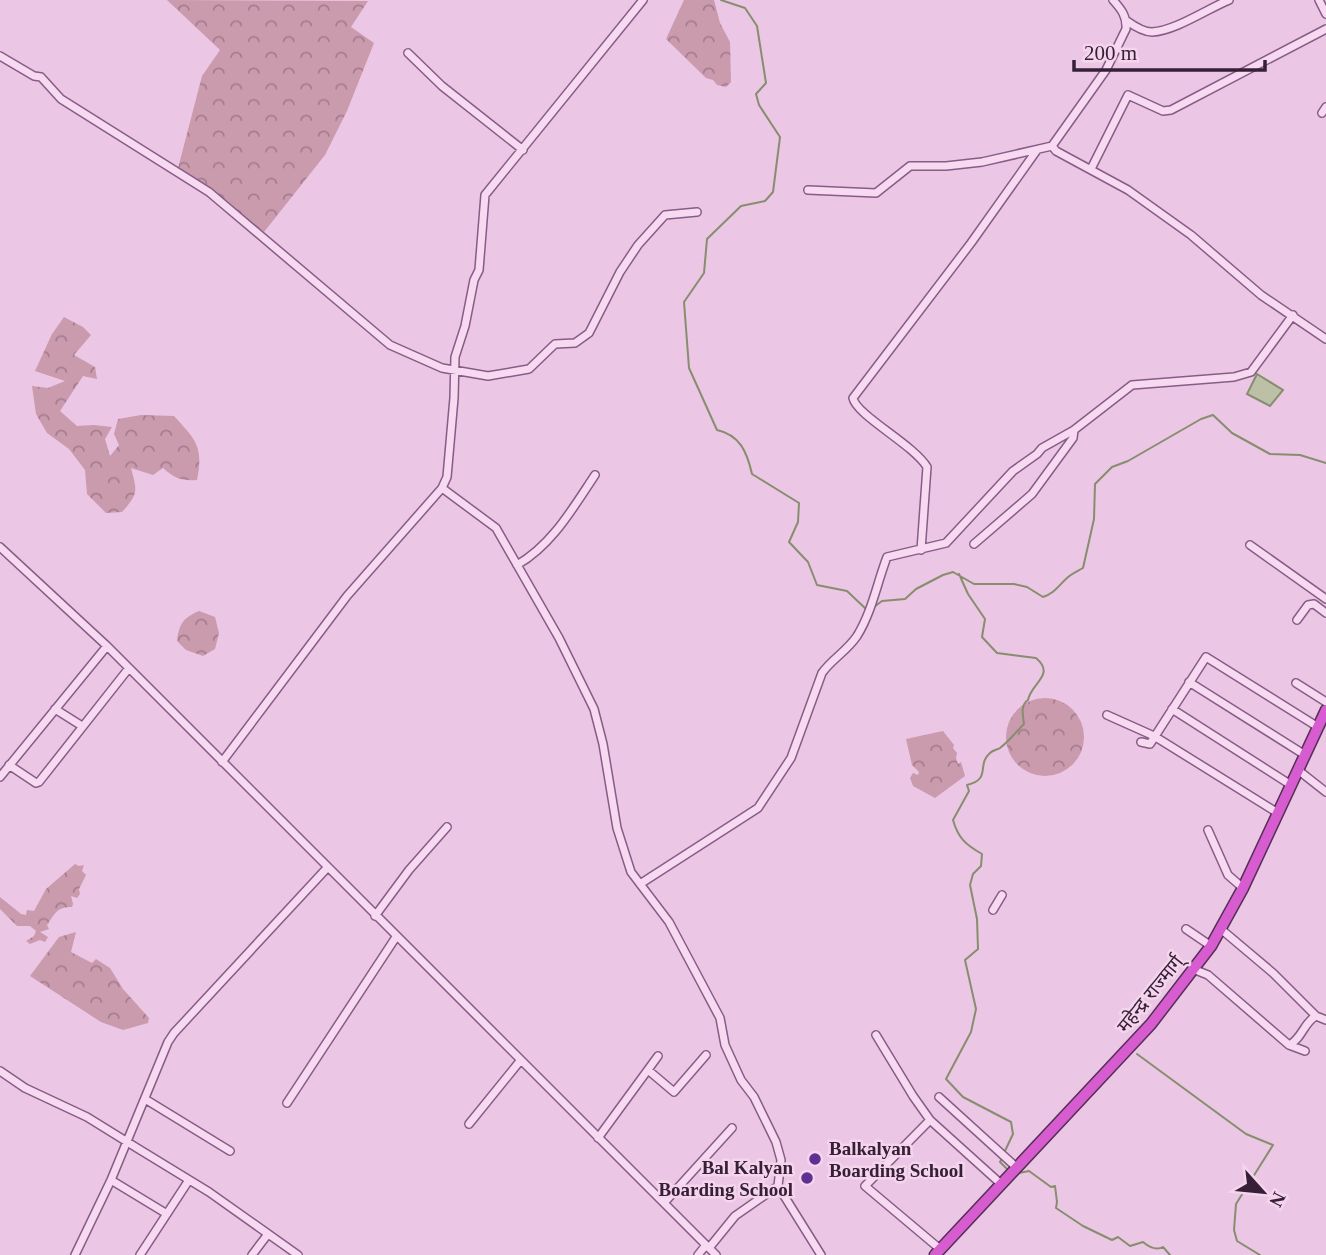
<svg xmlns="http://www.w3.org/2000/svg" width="1326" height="1255" font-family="'Times New Roman','Noto Sans Devanagari',serif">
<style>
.forest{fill:url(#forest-crowns)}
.water{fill:#bbc0a7;stroke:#868e6e;stroke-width:2}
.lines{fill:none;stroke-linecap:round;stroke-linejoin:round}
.stream{stroke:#868e6e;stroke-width:2}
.minor-casing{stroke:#865d85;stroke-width:10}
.highway-casing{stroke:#533054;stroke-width:13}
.minor{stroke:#f7d9f1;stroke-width:7}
.highway{stroke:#d65cd0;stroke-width:10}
.poi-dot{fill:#5f3092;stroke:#f4d5ed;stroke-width:2.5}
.labels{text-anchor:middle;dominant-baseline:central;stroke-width:5;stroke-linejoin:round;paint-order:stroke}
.street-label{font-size:19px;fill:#372037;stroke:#f4d5ed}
.poi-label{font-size:19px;font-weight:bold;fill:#372037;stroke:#f4d5ed;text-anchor:start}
</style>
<defs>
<pattern id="forest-crowns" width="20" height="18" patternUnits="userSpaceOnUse" patternTransform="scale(1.75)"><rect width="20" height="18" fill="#ca9aad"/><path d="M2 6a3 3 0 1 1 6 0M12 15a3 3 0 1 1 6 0" fill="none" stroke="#a57d8e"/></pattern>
</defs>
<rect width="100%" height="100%" fill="#ecc6e5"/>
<path class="forest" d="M167,0L368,1L351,27L374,43L347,111L325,155L264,232L177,172L202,76L220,50Z
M684,0H714L720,23L730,42L731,82L726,87L717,85L713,80L706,78L666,39Z
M64,317L83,327L91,335L74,355L95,367L97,379L83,376L60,411L77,426L94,425L112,427L105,439L110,456L119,445L114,434L118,419L141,415L174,416C195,439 204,446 197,480C181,481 174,478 163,468L153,475L131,468C137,491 139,493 122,512L106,513L87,494L85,470L69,449L47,433L36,414L32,386L48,388L65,381L35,371L52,334Z
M199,611L215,617L219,633L215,649L203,656L186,650L177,641C179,624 183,618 199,611Z
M1006 737a39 39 0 1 1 78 0a39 39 0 1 1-78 0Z
M943,731L954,745L953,748L957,753L956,758L958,764L961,762L965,776L935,798L913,786L910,778L913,773L918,775L919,772L912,765L906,739Z
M75,864L79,866L84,865L82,871L86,875L79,889L80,894L77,898L71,896L73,904L72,907C56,907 55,914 47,925L49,929L40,932L48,937L45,942L40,940L30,944L26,941L34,936L36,931L30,926H17L0,909V897L21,914L26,915L27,910L34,911L46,889Z
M76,932L71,952L92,963L96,959L110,968L123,989L149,1018L148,1023L123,1030L101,1022L30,976L59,937Z"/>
<path class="water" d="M1257,374L1283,390L1270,406L1247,394Z"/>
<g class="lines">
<path class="stream" d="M721,0L745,8L757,26L766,83L756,94L759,105L780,137L773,192L765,201L741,206L707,239L704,273L684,302L689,368L717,430C740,435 747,452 752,474L799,503L798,522L789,542L808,562L817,585L847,591L867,610
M959,574L968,594L985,619L982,637L997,653L1036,658C1056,675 1031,683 1028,700C1020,705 1023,716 1024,724C1016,732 1009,741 1000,748C997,750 993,750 990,753C976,765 992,779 967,785L969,791L953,820C958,838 966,845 982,854L981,866L973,874L970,885L977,919L978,949L965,960L976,1009L971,1032L946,1079L963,1097L1011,1122L1013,1134L1004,1153
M874,607L882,601L905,599L916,589L943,575L953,572L974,584H1014L1027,587L1043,597C1055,593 1058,586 1067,578C1071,574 1078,571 1083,568L1094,519L1095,484L1112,467L1128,461L1201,419L1213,415L1232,433L1270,454L1300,455L1326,463
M1137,1054L1246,1134L1273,1145L1236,1204L1234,1230L1237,1241L1260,1255
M1002,1158L1000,1162L1008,1170
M1019,1173L1029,1171L1051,1187L1055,1186L1057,1202L1056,1208L1083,1226L1112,1240L1118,1237L1130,1246L1143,1242C1149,1247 1156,1251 1163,1247L1170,1255"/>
<g class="minor-casing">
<path id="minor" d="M1113,0C1121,9 1127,16 1126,29L1106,70L1052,146L1056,151L1128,190L1191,235L1261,295L1326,339
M1319,0L1326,14
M1127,21C1134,26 1143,32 1152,32C1175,31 1207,9 1229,0
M408,53L442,86L523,150
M0,56L34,76L41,77L61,99L209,192L390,345L442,368L488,376L529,369L555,344L575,343L589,333L620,272L638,245L665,215L697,212
M1322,113L1326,107
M1091,169L1128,95L1163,111L1171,110L1326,29
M808,190L876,193L910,166H946L982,162L1052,146
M442,488L496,528L559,638L594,709L603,744L617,828L631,872L669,922L720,1018L725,1045L741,1080L754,1097L776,1142L781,1160L778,1186L821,1255
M974,544L1032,494L1073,438L1074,430
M1250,545L1326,599
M0,547L107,646L716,1255
M921,550L927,467C914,445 856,415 853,398L971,243L1037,150
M517,565C552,545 573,508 595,475
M1297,620L1308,605L1314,604L1326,613
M1189,682L1305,755
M1296,683L1326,702
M55,709L82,726
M1172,709L1291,785
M1107,715L1154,736L1278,813
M1141,742L1150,744L1206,657L1318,727
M222,762L347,596L442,488L447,477L454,398L455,357L465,326L474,280L479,270L485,195L643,0
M9,765L36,783L39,782L129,668
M1298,770L1326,792
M0,777L107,646
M1208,830L1228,875L1243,888
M640,884L758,808L791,758L822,673C832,659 847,651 857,636C872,612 877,583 887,557L946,543L1013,471L1037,454L1042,448L1074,430L1132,385L1234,377L1251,372L1293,315
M993,910L1002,895
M375,916L409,870L447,827
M1186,929L1211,946
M1222,930L1273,973L1316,1016L1326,1020
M1193,969L1208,975L1289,1045C1302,1039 1304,1022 1316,1016
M876,1035L913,1096L930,1120L1001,1184
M1289,1045L1305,1051
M648,1070L674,1092L706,1055
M0,1071L25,1088L87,1117L137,1148L209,1192L298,1255
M939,1097L1016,1167
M145,1099L230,1151
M287,1103L396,937
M930,1120L865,1186L940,1249
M469,1124L520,1061
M598,1138L658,1056
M111,1180L167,1214
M664,1203L732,1128
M709,1248L735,1216L778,1186
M75,1255L111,1180L168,1042L174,1033L327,868
M140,1255L189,1180
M252,1255L268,1234
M698,1255L706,1245"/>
</g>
<g class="highway-casing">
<path id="highway" d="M935,1255L1151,1024L1211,946L1243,888L1326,710"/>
</g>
<use href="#minor" class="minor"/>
<use href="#highway" class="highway"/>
</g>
<g class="poi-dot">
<circle cx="815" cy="1159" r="7"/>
<circle cx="807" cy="1178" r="7"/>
</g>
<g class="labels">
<g class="street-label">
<text transform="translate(1150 994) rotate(-51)">महेन्द्र राज्मार्ग्</text>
</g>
<g class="poi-label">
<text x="829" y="1148">Balkalyan<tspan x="829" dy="22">Boarding School</tspan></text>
<text x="793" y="1167" text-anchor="end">Bal Kalyan<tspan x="793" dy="22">Boarding School</tspan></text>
</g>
</g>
<g transform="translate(1263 1192) rotate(117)" stroke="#f4d5ed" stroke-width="5" paint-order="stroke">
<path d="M0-5L12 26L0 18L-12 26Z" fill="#372037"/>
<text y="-10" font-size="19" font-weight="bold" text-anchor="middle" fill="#372037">N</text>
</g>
<path d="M1074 60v10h191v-10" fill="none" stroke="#372037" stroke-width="3.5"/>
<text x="1084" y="60" font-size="21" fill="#372037" stroke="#f4d5ed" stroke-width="5" paint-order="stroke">200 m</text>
</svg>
